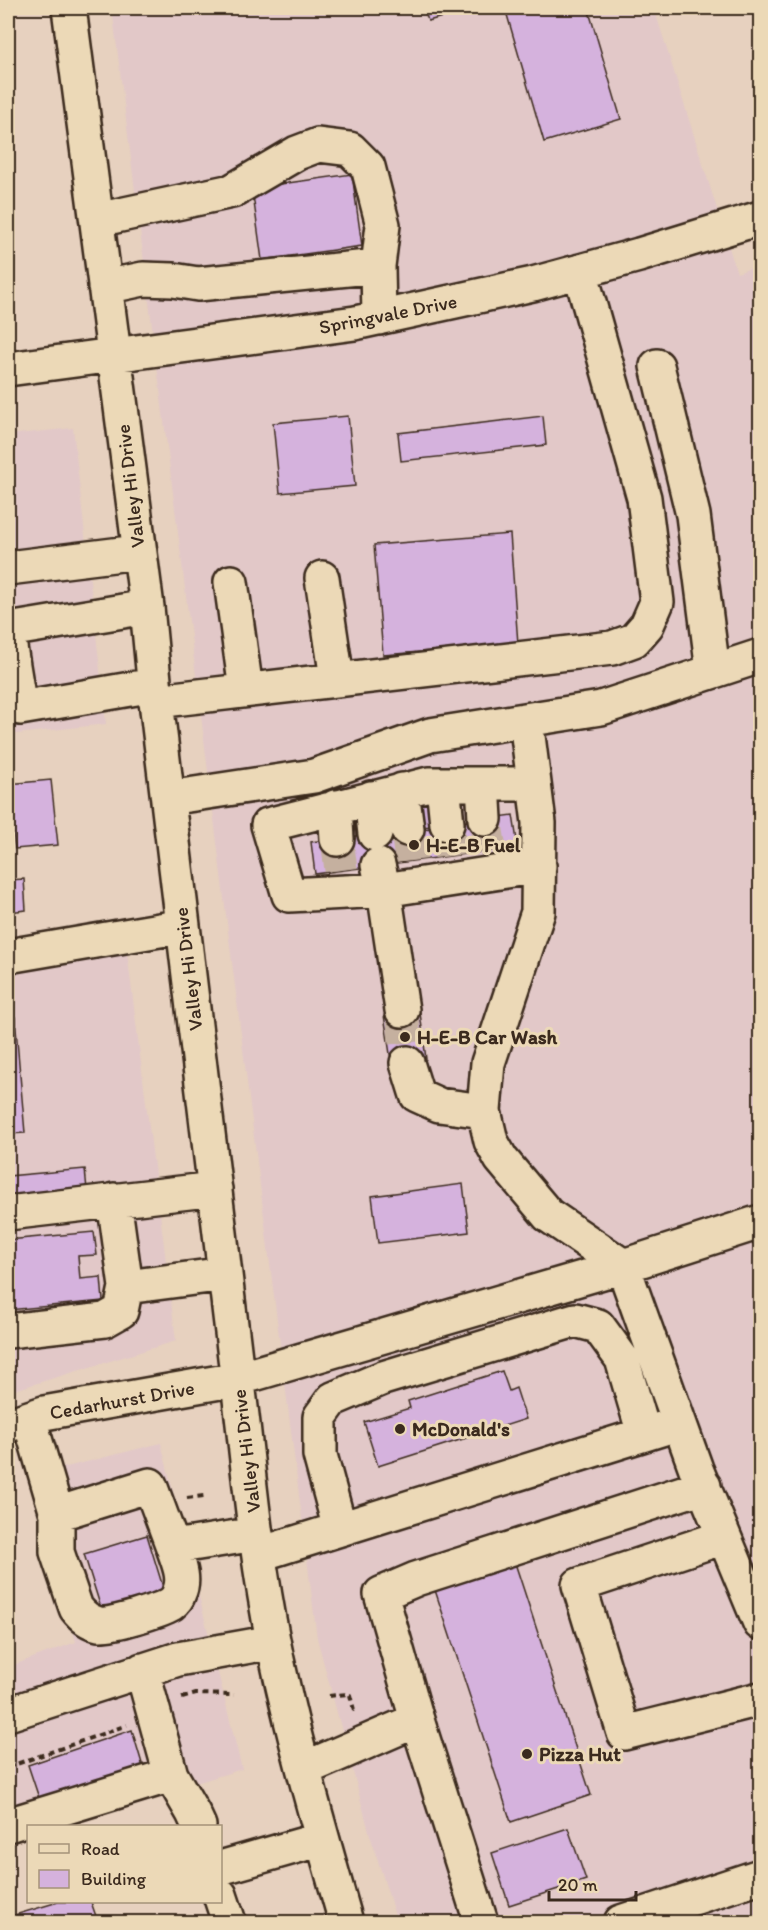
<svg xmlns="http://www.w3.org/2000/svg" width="768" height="1930" font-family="Itim,sans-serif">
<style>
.built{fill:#e2c8c8}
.building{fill:#d5b2dd;stroke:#3b2a1e;stroke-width:1.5}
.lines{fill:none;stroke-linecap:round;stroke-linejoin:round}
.minor-tunnel{stroke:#c5b09f;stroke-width:33;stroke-dasharray:33 16;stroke-linecap:butt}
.minor-casing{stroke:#3b2a1e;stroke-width:38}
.path{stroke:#3b2a1e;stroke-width:4;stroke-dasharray:6 4.5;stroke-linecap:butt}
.minor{stroke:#ecd9b7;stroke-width:33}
.poi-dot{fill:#3b2a1e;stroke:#ecd9b7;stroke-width:2}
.labels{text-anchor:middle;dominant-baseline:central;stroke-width:6;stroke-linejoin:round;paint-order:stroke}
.street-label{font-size:20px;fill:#3b2a1e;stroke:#ecd9b7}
.poi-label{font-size:20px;font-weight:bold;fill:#3b2a1e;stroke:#ecd9b7;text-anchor:start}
</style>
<rect width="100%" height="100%" fill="#e7d1bf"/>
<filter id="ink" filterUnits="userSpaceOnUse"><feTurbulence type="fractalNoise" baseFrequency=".0167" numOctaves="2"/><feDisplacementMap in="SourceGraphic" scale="12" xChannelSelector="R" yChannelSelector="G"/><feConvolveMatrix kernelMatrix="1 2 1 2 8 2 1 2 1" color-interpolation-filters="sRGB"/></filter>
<g filter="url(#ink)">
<path class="built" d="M112,8H654L737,273L760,265V1922H397L370,1835L317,1638Z
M73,428L106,724L8,735V435Z
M123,920L176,1341L8,1392V939Z
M161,1443L242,1769L8,1840V1667L76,1642L31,1476Z"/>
<path class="building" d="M424,8H474L428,21Z
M505,8H588L621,119L544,142Z
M352,174L362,246L262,260L252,188Z
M348,416L355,486L280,493L273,423Z
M543,416L546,445L401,461L398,433Z
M510,534L518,644L383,655L374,545Z
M51,780L58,845L15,849L8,784Z
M432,797L437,827L425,829L420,798Z
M513,815L518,847L315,874L311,842Z
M24,879L26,910L8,912V880Z
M419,1005L426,1059L392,1067L384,1015Z
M15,1017L25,1133L8,1134V1018Z
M85,1169L87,1190L8,1197V1176Z
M463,1184L469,1232L378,1243L372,1196Z
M94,1232L97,1255L78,1256L80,1279L101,1277L103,1301L8,1310V1240Z
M502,1371L509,1391L516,1388L526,1419L378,1466L364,1422L410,1408L408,1401Z
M147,1535L166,1597L110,1614L101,1608L84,1554Z
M513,1557L591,1795L511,1822L433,1584Z
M132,1730L143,1767L40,1801L28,1765Z
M568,1828L586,1880L509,1905L492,1853Z
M58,1902H91L98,1922H8V1917Z"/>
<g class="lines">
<path class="minor-tunnel" d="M485,819L490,850
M447,824L451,856
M407,829L411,861
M337,839L341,870
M402,1010L407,1063"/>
<g class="minor-casing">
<path id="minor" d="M69,8L147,607L156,701L243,1424C251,1497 259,1572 274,1645C293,1738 320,1830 346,1922
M97,220L232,191L297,153L318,145L350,149L368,167L383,225L378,266L379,318
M105,287L143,279L173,280L198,284L378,266
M657,366L693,515L713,671
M8,369L355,323L533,284L639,255L760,218
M8,568L138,552
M322,578L337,679
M231,582L246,690
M8,630L147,607
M8,635L20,708L154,685
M156,701L612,648L634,640L647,625L657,602L644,498L580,271
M526,720L539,823L538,912L488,1063L484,1111L491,1141L501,1159L548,1215L623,1266L760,1222
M443,784L447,824
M483,784L485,819
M534,784H429L268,825L289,895L384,890L539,866
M402,790L407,829
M168,798L314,776L430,735L601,708L760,656
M371,798L375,834
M335,807L337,839
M378,865L384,890L402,1010
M8,956L183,926
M407,1063L417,1095L439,1105L484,1111
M114,1200L126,1287
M8,1213L215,1189
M8,1331L105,1320L121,1311L126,1287L225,1274
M29,1418L57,1514L150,1485L173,1547L256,1534
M8,1425L44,1413L237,1379L623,1266L696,1469L760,1623
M57,1514V1552L76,1608C82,1616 89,1622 99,1624C110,1626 161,1610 171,1604C175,1601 178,1597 179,1593C186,1578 178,1562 173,1547
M340,1529L320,1455V1417L333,1399L383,1378L575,1320L598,1326L622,1359L644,1434
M724,1537L579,1585L624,1733L760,1699
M260,1554L664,1428
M142,1670L171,1775L193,1813L199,1826
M8,1714L178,1659L273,1642
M304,1769L417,1720
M8,1825L171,1775
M220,1868L322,1839
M220,1895L229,1922
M481,1922L417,1720L381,1594L416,1579L704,1486
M621,1922L760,1876"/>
</g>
<path class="path" d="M187,1498L204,1496
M329,1696L347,1694L350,1695L354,1710L358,1711
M182,1698L196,1694L234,1695
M8,1767L127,1725
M428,1922L436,1920"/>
<use href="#minor" class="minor"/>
</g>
</g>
<g class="poi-dot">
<circle cx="414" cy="845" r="6"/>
<circle cx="405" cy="1037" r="6"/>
<circle cx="400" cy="1429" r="6"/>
<circle cx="527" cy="1754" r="6"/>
</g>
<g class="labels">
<g class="street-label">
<text transform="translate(388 314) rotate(-11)">Springvale Drive</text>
<text transform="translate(130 486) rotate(-97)">Valley Hi Drive</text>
<text transform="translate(188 969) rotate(-97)">Valley Hi Drive</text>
<text transform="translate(122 1400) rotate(-10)">Cedarhurst Drive</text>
<text transform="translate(246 1451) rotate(-97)">Valley Hi Drive</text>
</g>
<g class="poi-label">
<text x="426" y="845">H-E-B Fuel</text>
<text x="417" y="1037">H-E-B Car Wash</text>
<text x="412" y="1429">McDonald's</text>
<text x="539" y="1754">Pizza Hut</text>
</g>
</g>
<rect width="768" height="1930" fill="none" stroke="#ecd9b7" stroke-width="30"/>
<rect x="15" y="15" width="738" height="1900" fill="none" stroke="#3b2a1e" stroke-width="2" filter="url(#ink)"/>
<rect x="27" y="1825" width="195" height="78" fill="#ecd9b7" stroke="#a5937a" stroke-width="1.5"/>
<rect x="39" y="1844" width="30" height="9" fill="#ecd9b7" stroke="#a5937a" stroke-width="1.5"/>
<text x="81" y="1855" font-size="18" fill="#3b2a1e">Road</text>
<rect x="39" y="1870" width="30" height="18" fill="#d5b2dd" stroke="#a5937a" stroke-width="1.5"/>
<text x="81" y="1885" font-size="18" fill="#3b2a1e">Building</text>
<path d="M549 1891v9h87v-9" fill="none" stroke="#3b2a1e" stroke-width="3"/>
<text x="558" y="1891" font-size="18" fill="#3b2a1e" stroke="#ecd9b7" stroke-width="4.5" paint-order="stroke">20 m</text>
</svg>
